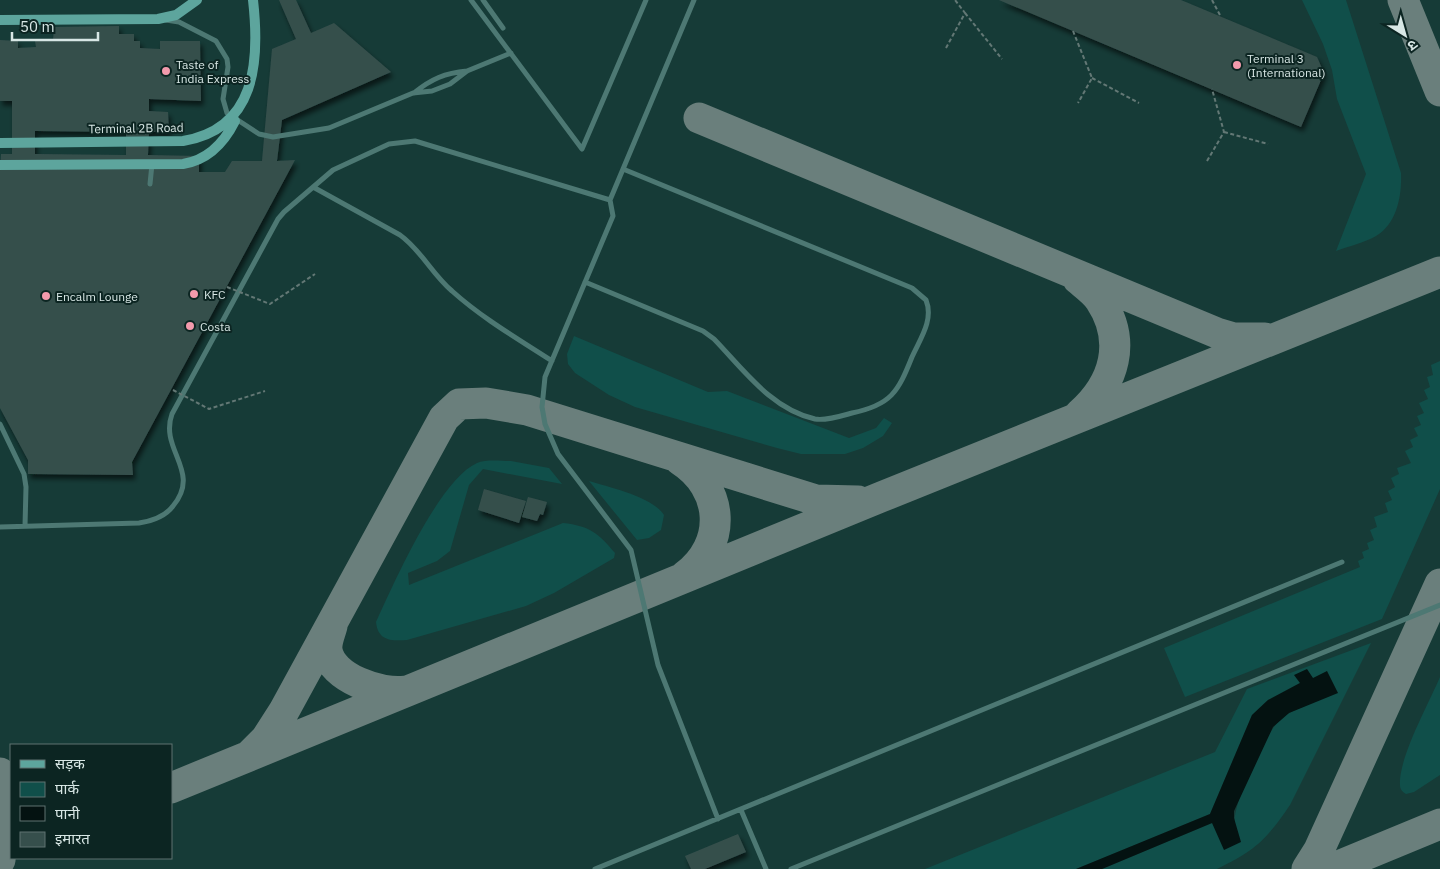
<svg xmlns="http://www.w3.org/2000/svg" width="1440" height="869" font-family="'IBM Plex Sans','Noto Sans Devanagari',sans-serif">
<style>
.built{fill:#163b37;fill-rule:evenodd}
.green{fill:#104f4a}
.water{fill:#041211}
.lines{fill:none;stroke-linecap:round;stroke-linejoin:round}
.taxiway{stroke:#6a7f7c;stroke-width:31}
.building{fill:#364f4c;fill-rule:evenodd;filter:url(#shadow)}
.path{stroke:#637875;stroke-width:2;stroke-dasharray:4 2.5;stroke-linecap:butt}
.service{stroke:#4d7873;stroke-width:5}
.secondary{stroke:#5da59d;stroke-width:10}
.path-bridge{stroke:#637875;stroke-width:2;stroke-dasharray:4 2.5;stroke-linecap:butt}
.secondary-bridge{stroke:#5da59d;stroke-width:10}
.poi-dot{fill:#f39aac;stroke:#0c2522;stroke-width:2}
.labels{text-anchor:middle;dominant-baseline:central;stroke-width:4;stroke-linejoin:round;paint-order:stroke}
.poi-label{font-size:12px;fill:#d8e7e5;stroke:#0c2522;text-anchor:start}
.street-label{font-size:12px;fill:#d8e7e5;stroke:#0c2522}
</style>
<defs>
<filter id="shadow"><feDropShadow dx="2.5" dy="4.5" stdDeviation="2.5" flood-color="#0009"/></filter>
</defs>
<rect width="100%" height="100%" fill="#162f2c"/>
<path class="built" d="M0,0H1440V869H0ZM11,745H171V858H11Z"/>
<path class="green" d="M1302,0H1346L1401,173C1402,195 1397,224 1376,236C1364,243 1349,246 1336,251L1366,174L1337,99L1332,70L1323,44Z
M574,336L708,392L727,391L849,438L876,428L884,418L892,423L883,436L863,448L845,454H801L777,448L635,407L609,395L575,373L568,364L567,354Z
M1440,361V489L1382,619L1185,697L1164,648L1360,567L1358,561L1364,558L1362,552L1369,549L1367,543L1374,540L1370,530L1377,527L1374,517L1388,512L1385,503L1392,500L1388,491L1395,487L1391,478L1399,474L1397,468L1411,463L1405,451L1413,447L1410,440L1418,436L1414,428L1421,425L1417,416L1424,413L1419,403L1428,399L1424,390L1430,387L1427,377L1433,375L1431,365Z
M511,461L549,468L562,484L483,469L469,485L450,551L437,561L408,573L409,585L563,523C590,526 598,533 615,553L614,558L554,593L526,606L407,640C391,641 378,641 376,622C394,583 439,480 477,463C486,459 501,461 511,461Z
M589,481C609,487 653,497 664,515L661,530L649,538L637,540Z
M1371,643L1290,805C1266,840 1256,850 1217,869H1102L1212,823L1235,824C1231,807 1265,735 1278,722C1285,714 1295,710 1305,706L1313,678L1295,675L1300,683L1268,700L1252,715L1210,814L1076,869H925L1215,752L1247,689Z
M1440,677V775L1414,792L1406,794C1403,792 1400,790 1400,785C1398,759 1429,703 1440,677Z"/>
<path class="water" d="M1307,669L1313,678L1327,671L1338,693L1289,713L1273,727L1234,811V818L1241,842L1224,850L1212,823L1102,869H1076L1210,814L1252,715L1268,700L1300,683L1294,675Z"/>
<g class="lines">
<path class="taxiway" d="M1403,0L1440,91
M699,118L1217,333L1234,338H1265
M1078,279C1085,285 1095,292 1100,300C1127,341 1115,383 1080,414
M680,460C724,488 728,544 685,576
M332,626C330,634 326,642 327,650C331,678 381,695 406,691
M249,756L266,739L284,711L444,418L459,404L486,403L527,410L816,500L858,501
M0,773L6,799L0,860
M171,788L881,497L1440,272
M1307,869L1319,850L1440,584
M1331,869L1440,824"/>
</g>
<path class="building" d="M279,0H296L311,33L334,23L391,72L282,120L277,161L295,160L132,462L133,475L28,474V460L0,408V171L1,154H12V101H0V40L18,41V48L36,47L35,41H53L54,27L119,26V34H134V41H140V48L160,49V41H200L201,101L149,99V111L168,112L169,132H149L148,155L199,156V172H225L232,161H262L272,49L296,39ZM35,131L126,132V155L35,154Z
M999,0H1181L1317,57L1324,73L1301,127Z
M484,489L526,501L519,523L478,510Z
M528,497L547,502L543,515L540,514L537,521L522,517Z
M738,834L746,852L705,869H691L685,856Z"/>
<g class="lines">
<path class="path" d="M1212,0L1221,17
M965,13L1002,59
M1073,31L1092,78L1078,103
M946,48L965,13L955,0
M1092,78L1139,103
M1224,132L1268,144
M1207,161L1224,132L1212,89"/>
<path class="service" d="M471,0L582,149L646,0
M483,0L503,28
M694,0L610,200L613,216L545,377L542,407L545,424L558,454L631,550L658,665L718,819
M166,20L179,22L216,41L227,59L228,67L223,99L227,113L259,134L273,137L329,128L413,93L432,91L450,84L467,71L511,53
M414,93C431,79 445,73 467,71
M150,184L152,164
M313,187L400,235C421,250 432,274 452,291C482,318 518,339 552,361
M585,282L703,331L714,339C743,369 771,409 815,419C826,421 841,416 852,413C891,405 898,392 912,357C920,339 934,320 926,300L912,288L623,169
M0,424L24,474L26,487L25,526
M0,527L139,523C152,521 165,517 173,506C202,471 159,450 172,414L278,219L284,212L333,170L389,144L415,141L610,200
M741,810L766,869
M595,869L1342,562
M791,869L1440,605"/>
<path class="secondary" d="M0,20L158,19L176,15L197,0"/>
<path class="path-bridge" d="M227,287L270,304L315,274
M173,390L209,409L265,391"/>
<path class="secondary-bridge" d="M0,143L183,141C256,129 260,62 253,0
M0,165L183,164C208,160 224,143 235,121"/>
</g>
<g class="poi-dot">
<circle cx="1237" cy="65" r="5"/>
<circle cx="166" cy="71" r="5"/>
<circle cx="194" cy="294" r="5"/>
<circle cx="46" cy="296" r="5"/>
<circle cx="190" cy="326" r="5"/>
</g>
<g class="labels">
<g class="poi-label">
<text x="1247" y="58">Terminal 3<tspan x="1247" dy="14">(International)</tspan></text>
<text x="176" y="64">Taste of<tspan x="176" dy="14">India Express</tspan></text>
<text x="204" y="294">KFC</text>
<text x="56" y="296">Encalm Lounge</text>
<text x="200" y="326">Costa</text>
</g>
<g class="street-label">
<text transform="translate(136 128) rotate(-1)">Terminal 2B Road</text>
</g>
</g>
<rect x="10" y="744" width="162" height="115" fill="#0c2522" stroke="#5e7370"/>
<rect x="20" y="760" width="25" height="8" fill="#5da59d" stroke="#5e7370"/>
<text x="55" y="769" font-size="15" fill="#d8e7e5">सड़क</text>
<rect x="20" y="782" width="25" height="15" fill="#104f4a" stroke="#5e7370"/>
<text x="55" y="794" font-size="15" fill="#d8e7e5">पार्क</text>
<rect x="20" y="806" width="25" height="15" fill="#041211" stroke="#5e7370"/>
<text x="55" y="819" font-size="15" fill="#d8e7e5">पानी</text>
<rect x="20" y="832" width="25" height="15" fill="#364f4c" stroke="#5e7370"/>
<text x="55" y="844" font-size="15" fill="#d8e7e5">इमारत</text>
<g transform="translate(1405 35) rotate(143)" stroke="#0c2522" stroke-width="4" paint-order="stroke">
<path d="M0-4L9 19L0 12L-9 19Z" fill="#d8e7e5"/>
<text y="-8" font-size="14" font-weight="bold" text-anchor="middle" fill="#d8e7e5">उ</text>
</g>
<path d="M12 32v8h86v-8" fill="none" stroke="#d8e7e5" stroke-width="2.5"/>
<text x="20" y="32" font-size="15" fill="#d8e7e5" stroke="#0c2522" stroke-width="4" paint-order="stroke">50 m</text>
</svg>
